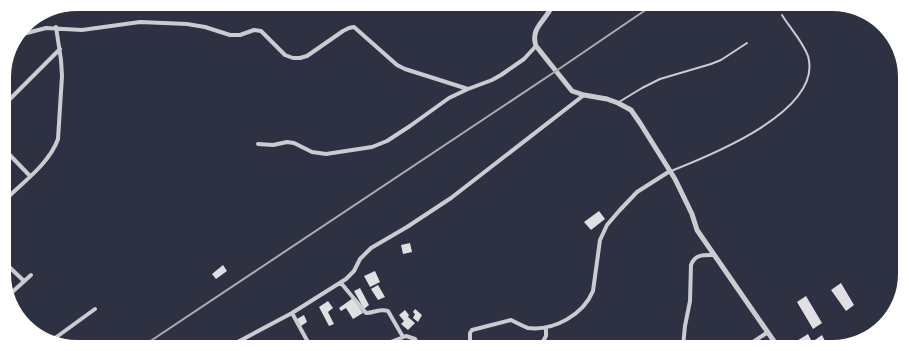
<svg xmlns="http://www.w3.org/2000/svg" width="909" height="351" font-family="'DejaVu Sans',sans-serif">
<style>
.building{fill:#e0e0e3}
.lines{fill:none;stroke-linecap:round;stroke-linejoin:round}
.service{stroke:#caccd0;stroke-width:2}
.minor{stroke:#caccd0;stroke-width:4}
.tertiary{stroke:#caccd0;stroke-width:5}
.rail{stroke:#abadb3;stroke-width:2}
</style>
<rect width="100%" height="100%" fill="#2d3142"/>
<path class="building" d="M599,211L605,219L591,230L584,222Z
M410,243L412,252L403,254L401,245Z
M223,265L227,271L216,279L212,274Z
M375,271L380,282L370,287L364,276Z
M841,283L854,305L846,311L831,290Z
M378,285L385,297L378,300L371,289Z
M360,288L369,305L364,309L354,291Z
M806,296L822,323L813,329L797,302Z
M353,298L363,313L353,319L346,308L341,311L339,308Z
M328,301L333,308L328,312L334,324L329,326L319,307Z
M415,309L422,315L418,322L413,318L415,314L413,312Z
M405,310L409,315L408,317L415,323L408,330L401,324L404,321L399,315Z
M304,315L307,322L301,326L297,319Z
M808,334L812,342L822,335L828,347H815L812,342L806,347H799L795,342Z"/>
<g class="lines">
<path class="service" d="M619,102L642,88L660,79L711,64L721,60L747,43
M671,171C709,156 824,111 808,56C803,42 790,28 782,15"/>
<path class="minor" d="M19,35L46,28L82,30L140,22L187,24L205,27L230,35H240L254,30L261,31L285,55L293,58H300L307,56L343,31L349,28L354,27L397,65L405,69L468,89
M4,105L60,49
M258,144L273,145L287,142L294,143L312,152L326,154L372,147L387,141L410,126L449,98L468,89L492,80L501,75L524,59L536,46
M5,150L30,176
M5,200C23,182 49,164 58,139L62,76L61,60L56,27
M5,263L24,281
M341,283L366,313C374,313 380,308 388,311L403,337
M9,295L31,275
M292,313L309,344
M51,341L95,309
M234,344L292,313L346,279L354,271L360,259L371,248L407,227L451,198L584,95
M383,345L406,336L415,339L419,345
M470,345V333L472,330L511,320C515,322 525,327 528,328C554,331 583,315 593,291L600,240L607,225L619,211L637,192L670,171
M541,345L546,336V328
M683,346L685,326L690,301L691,265C695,254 704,255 714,255
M747,346L768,332"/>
<path class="tertiary" d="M552,6C545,22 530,28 536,46L572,91L584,95L607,99L618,103L631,110L640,123L675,179L692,214L697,230L778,347"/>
<path class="rail" d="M128,343L131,342
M146,344L556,71L650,7"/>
</g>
<path d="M0 0H909V351H0ZM77 11H832A66 66 0 0 1 898 77V274A66 66 0 0 1 832 340H77A66 66 0 0 1 11 274V77A66 66 0 0 1 77 11Z" fill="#fff" fill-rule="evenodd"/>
</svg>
